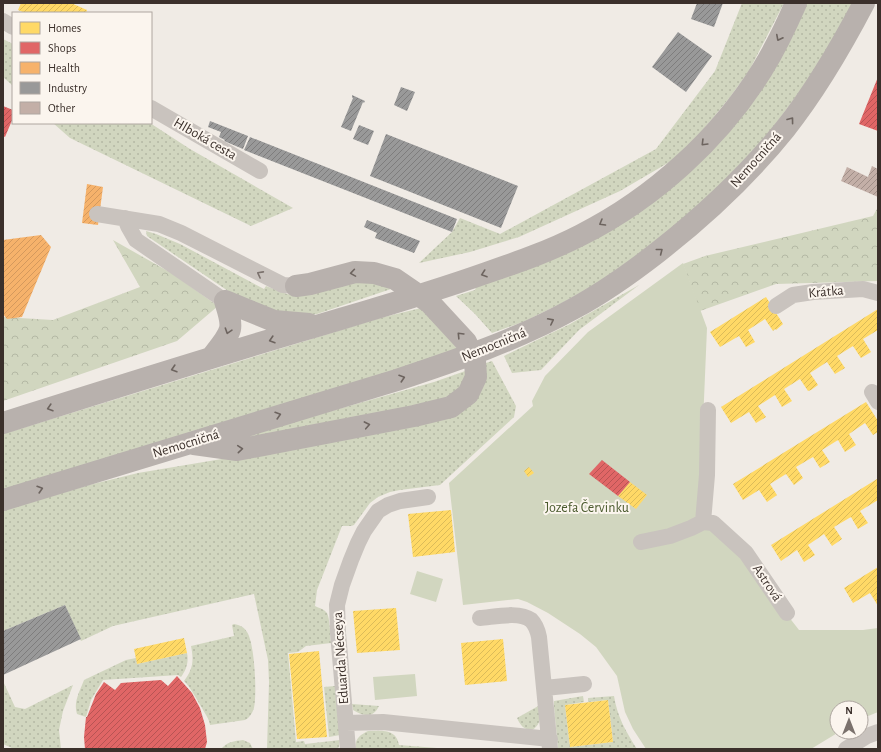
<svg xmlns="http://www.w3.org/2000/svg" width="881" height="752" font-family="'Alegreya Sans',sans-serif">
<style>
.grass{fill:url(#grass-dots)}
.forest{fill:url(#forest-crowns)}
.park{fill:#d1d6bf}
.homes{fill:url(#homes-hatch)}
.shops{fill:url(#shops-hatch)}
.health{fill:url(#health-hatch)}
.industry{fill:url(#industry-hatch)}
.building{fill:url(#building-hatch)}
.lines{fill:none;stroke-linecap:round;stroke-linejoin:round}
.street{stroke:#c9c3be;stroke-width:16}
.primary{stroke:#b8b1ad;stroke-width:22}
.oneway{stroke:#6d645f}
.oneway2{stroke:#7b726d}
.labels{text-anchor:middle;dominant-baseline:central;stroke-width:4;stroke-linejoin:round;paint-order:stroke}
.street-label{font-size:14px;fill:#3b302b;stroke:#fbf5ee}
.park-label{font-size:14px;fill:#4a5a2e;stroke:#fbf5ee}
</style>
<defs>
<pattern id="grass-dots" width="8" height="8" patternUnits="userSpaceOnUse"><rect width="8" height="8" fill="#d1d6bf"/><path d="M2 2h.1M6 6h.1" fill="none" stroke="#b4b8a4" stroke-width="1.8" stroke-linecap="round"/></pattern>
<pattern id="forest-crowns" width="20" height="18" patternUnits="userSpaceOnUse"><rect width="20" height="18" fill="#d1d6bf"/><path d="M2 6a3 3 0 1 1 6 0M12 15a3 3 0 1 1 6 0" fill="none" stroke="#b4b8a4"/></pattern>
<pattern id="homes-hatch" width="6" height="6" patternUnits="userSpaceOnUse"><rect width="6" height="6" fill="#ffd966"/><path d="M-1 1l2-2M0 6l6-6M5 7l2-2" fill="none" stroke="#dbbb59"/></pattern>
<pattern id="shops-hatch" width="6" height="6" patternUnits="userSpaceOnUse"><rect width="6" height="6" fill="#e06666"/><path d="M-1 1l2-2M0 6l6-6M5 7l2-2" fill="none" stroke="#b75454"/></pattern>
<pattern id="health-hatch" width="6" height="6" patternUnits="userSpaceOnUse"><rect width="6" height="6" fill="#f6b26b"/><path d="M-1 1l2-2M0 6l6-6M5 7l2-2" fill="none" stroke="#d4995d"/></pattern>
<pattern id="industry-hatch" width="6" height="6" patternUnits="userSpaceOnUse"><rect width="6" height="6" fill="#999"/><path d="M-1 1l2-2M0 6l6-6M5 7l2-2" fill="none" stroke="#7e7d7d"/></pattern>
<pattern id="building-hatch" width="6" height="6" patternUnits="userSpaceOnUse"><rect width="6" height="6" fill="#c3afa7"/><path d="M-1 1l2-2M0 6l6-6M5 7l2-2" fill="none" stroke="#a08f88"/></pattern>
</defs>
<rect width="100%" height="100%" fill="#f0ebe5"/>
<path class="grass" d="M742,3H784L749,71L730,97L713,118L693,141L673,160L620,191L519,237L470,252L419,263L452,232L460,218L500,234L656,149L715,71Z
M806,3H854L811,76L768,134L710,196L650,246L596,284L560,304L523,322L492,333L475,314L456,296L475,290L476,287L660,196Z
M3,39L13,44V86L3,77Z
M53,123H150L190,149L293,208L251,226L70,138Z
M146,231L156,234L180,244L264,289L266,286L287,294L298,295L335,284L370,281L394,288L317,314L296,317L275,314L234,295L147,236Z
M639,285L579,330L541,370L512,373L504,356L570,324Z
M421,308L459,349L408,367L3,490V434L380,318Z
M492,361L516,406L514,417L440,485L400,490L390,492L378,497L370,503L354,525L351,526H342L317,590L315,606C319,608 324,609 327,613C330,618 330,636 331,643L306,646L298,652L288,653L296,742L304,741L305,744L340,740L339,747L337,749H267L269,682L268,660L254,594L113,626L81,641L65,605L3,631V510L89,485L138,473L258,453L451,415L483,364Z
M468,370L467,378L453,398L211,445L434,382Z
M234,624C240,625 244,627 247,632C255,644 257,695 254,708C252,714 249,718 245,720L210,725C209,718 205,714 202,708C196,699 192,689 184,681C193,669 194,661 191,646L234,636L232,625Z
M187,653C189,662 186,670 181,677L178,675L103,680L91,700L86,717L77,714C73,702 80,691 84,680L126,660L136,658L137,664Z
M3,681L15,707L25,709L73,685L63,711L59,730L61,749H14L3,744Z
M335,686L340,735L329,737L324,687Z
M583,696L584,702L565,705L570,747L613,742L608,700L588,702V698L614,696C617,716 626,732 637,749H558L554,707V701Z
M352,704L379,706C373,719 363,716 353,710Z
M540,705C540,716 542,724 532,730C524,730 520,725 517,718Z
M368,731C381,731 396,728 399,745L450,749H356C354,739 360,735 368,731Z
M243,740L250,743L253,749H221C227,742 234,741 243,740Z"/>
<path class="forest" d="M878,207V281L776,284L700,311L683,264L705,256L873,216Z
M113,240L173,274L218,306L177,341L3,401V317L53,320L140,287Z"/>
<path class="park" d="M683,263L707,328L699,518L743,558L799,630H863L878,628V712L861,719V708H837V732H839L811,749H701L700,748L698,749H646L633,729L625,712L617,676L596,647L580,634L548,613L527,602L518,599L463,605L449,483L533,406L532,401L545,376L588,332Z
M417,571L443,579L436,602L410,594Z
M415,674L417,696L375,700L373,677Z"/>
<path class="homes" d="M21,3H71L87,10L86,13H25L18,10Z
M766,297L783,324L776,330L775,329L773,331L765,319L748,330L755,342L746,347L739,336L720,347L710,332Z
M878,309V330L863,339L871,352L861,358L853,346L837,356L845,368L835,374L827,362L810,373L818,385L811,390L808,391L800,379L784,389L792,401L782,407L775,395L758,406L766,417L756,423L749,412L731,423L721,407Z
M866,402L878,421V432L873,435L865,423L849,434L856,445L845,452L838,440L822,450L830,462L820,468L813,457L796,467L803,478L794,485L786,474L770,484L777,495L767,502L759,490L743,500L733,484Z
M529,467L534,473L528,477L524,471Z
M877,479L878,500L860,511L868,523L858,529L851,517L834,527L842,539L832,546L824,534L808,545L815,555L804,562L797,550L781,561L771,545Z
M630,482L647,495L636,509L618,496Z
M451,510L455,552L413,557L408,514Z
M878,567V606L870,593L853,603L844,588Z
M396,608L400,650L357,653L353,611Z
M184,638L187,653L137,664L134,649Z
M503,639L507,681L465,685L461,643Z
M319,651L327,737L297,739L289,654Z
M608,700L613,742L570,747L565,705Z"/>
<path class="shops" d="M878,77V131L859,124Z
M3,106L13,110V118L5,137L3,136Z
M90,188L99,189L98,200L88,199Z
M602,460L630,482L618,496L589,474Z
M177,676L192,693L200,708L205,725L207,742L205,749H85L84,737L86,717H87L96,694L104,682L115,690L121,683L161,680L168,686Z"/>
<path class="health" d="M87,184L103,187L98,225L82,223Z
M41,235L51,247L22,317L7,319L3,314V240Z"/>
<path class="industry" d="M697,3H723L714,27L691,19Z
M678,32L712,56L686,92L652,67Z
M401,87L415,92L407,111L394,105Z
M352,95L365,101L364,103L363,102L351,131L341,127L353,98L352,97Z
M210,121L248,136L243,149L224,141L225,140L219,137L221,132L208,127Z
M359,125L374,131L368,145L353,139Z
M386,134L518,186L501,228L370,176Z
M250,137L457,219L452,232L244,150Z
M367,220L420,241L414,253L375,238L377,233L364,227Z
M65,605L81,639L3,675V631Z"/>
<path class="building" d="M872,166L878,169V197L841,181L847,167L868,177Z"/>
<g class="lines">
<path class="street" d="M3,21L13,27
M151,108L260,171
M97,214L159,224L181,233L283,285L296,286
M125,218L128,226L136,240L225,301
M776,306L793,295L813,292L863,289L878,293
M872,392L878,402
M703,522L713,523L746,553L787,613
M703,522L707,475L708,410
M641,542L670,536L691,528L703,522
M480,618C494,617 519,611 531,620C535,624 538,632 539,637L550,749
M545,688L584,684
M346,723L383,722L550,739
M348,749L338,633L337,605L342,585L351,560L358,543L364,531L378,511L388,505L400,501L428,497
M846,749L867,736L878,732"/>
<path class="primary" d="M225,301L274,321L309,324
M211,358C217,350 228,338 230,329C232,321 227,308 225,301
M3,423C104,391 205,359 307,329C367,311 427,294 486,273C518,262 550,251 581,235C654,198 719,139 762,70C775,49 786,26 796,3
M194,444L237,450L414,416L451,407L468,394L476,377L475,361L466,342L430,303L395,279L374,273L355,272L310,284L296,286
M3,500L397,380C457,360 517,340 573,309C603,293 631,273 658,252C704,216 748,175 785,129C816,90 841,47 864,3"/>
</g>
<defs><path id="oneway-chevron" d="M-2-3.5L2.5 0L-2 3.5" fill="none" stroke-width="1.6" stroke-linecap="round" stroke-linejoin="round"/></defs>
<g class="oneway">
<use href="#oneway-chevron" transform="translate(779 38) rotate(117)"/>
<use href="#oneway-chevron" transform="translate(791 120) rotate(-53)"/>
<use href="#oneway-chevron" transform="translate(704 143) rotate(135)"/>
<use href="#oneway-chevron" transform="translate(602 223) rotate(150)"/>
<use href="#oneway-chevron" transform="translate(660 251) rotate(-38)"/>
<use href="#oneway-chevron" transform="translate(353 273) rotate(171)"/>
<use href="#oneway-chevron" transform="translate(484 274) rotate(161)"/>
<use href="#oneway-chevron" transform="translate(551 321) rotate(-27)"/>
<use href="#oneway-chevron" transform="translate(228 331) rotate(108)"/>
<use href="#oneway-chevron" transform="translate(460 335) rotate(-134)"/>
<use href="#oneway-chevron" transform="translate(272 340) rotate(163)"/>
<use href="#oneway-chevron" transform="translate(174 369) rotate(163)"/>
<use href="#oneway-chevron" transform="translate(402 378) rotate(-18)"/>
<use href="#oneway-chevron" transform="translate(50 408) rotate(163)"/>
<use href="#oneway-chevron" transform="translate(278 415) rotate(-17)"/>
<use href="#oneway-chevron" transform="translate(367 425) rotate(-11)"/>
<use href="#oneway-chevron" transform="translate(240 449) rotate(-5)"/>
<use href="#oneway-chevron" transform="translate(40 489) rotate(-17)"/>
</g>
<use class="oneway2" href="#oneway-chevron" transform="translate(260 274) rotate(-152)"/>
<g class="labels">
<g class="street-label">
<text transform="translate(205 139) rotate(30)">Hlboká cesta</text>
<text transform="translate(756 160) rotate(-48)">Nemocničná</text>
<text transform="translate(826 292) rotate(-5)">Krátka</text>
<text transform="translate(494 345) rotate(-22)">Nemocničná</text>
<text transform="translate(186 444) rotate(-17)">Nemocničná</text>
<text transform="translate(767 583) rotate(56)">Astrová</text>
<text transform="translate(341 658) rotate(-94)">Eduarda Nécseya</text>
</g>
<g class="park-label">
<text x="587" y="508">Jozefa Červinku</text>
</g>
</g>
<rect width="881" height="752" fill="none" stroke="#3b302b" stroke-width="8"/>
<rect x="12" y="12" width="140" height="112" fill="#fbf5ee" stroke="#aea6a0"/>
<rect x="20" y="22" width="20" height="12" fill="#ffd966" stroke="#aea6a0"/>
<text x="48" y="32" font-size="12" fill="#3b302b">Homes</text>
<rect x="20" y="42" width="20" height="12" fill="#e06666" stroke="#aea6a0"/>
<text x="48" y="52" font-size="12" fill="#3b302b">Shops</text>
<rect x="20" y="62" width="20" height="12" fill="#f6b26b" stroke="#aea6a0"/>
<text x="48" y="72" font-size="12" fill="#3b302b">Health</text>
<rect x="20" y="82" width="20" height="12" fill="#999999" stroke="#aea6a0"/>
<text x="48" y="92" font-size="12" fill="#3b302b">Industry</text>
<rect x="20" y="102" width="20" height="12" fill="#c3afa7" stroke="#aea6a0"/>
<text x="48" y="112" font-size="12" fill="#3b302b">Other</text>
<g transform="translate(849 720)"><circle r="19" fill="#fbf5ee" stroke="#aea6a0"/>
<path d="M0-3L7 15L0 10L-7 15Z" fill="#7a716c"/>
<text y="-6" font-size="11" font-weight="bold" text-anchor="middle" fill="#3b302b">N</text>
</g>
</svg>
